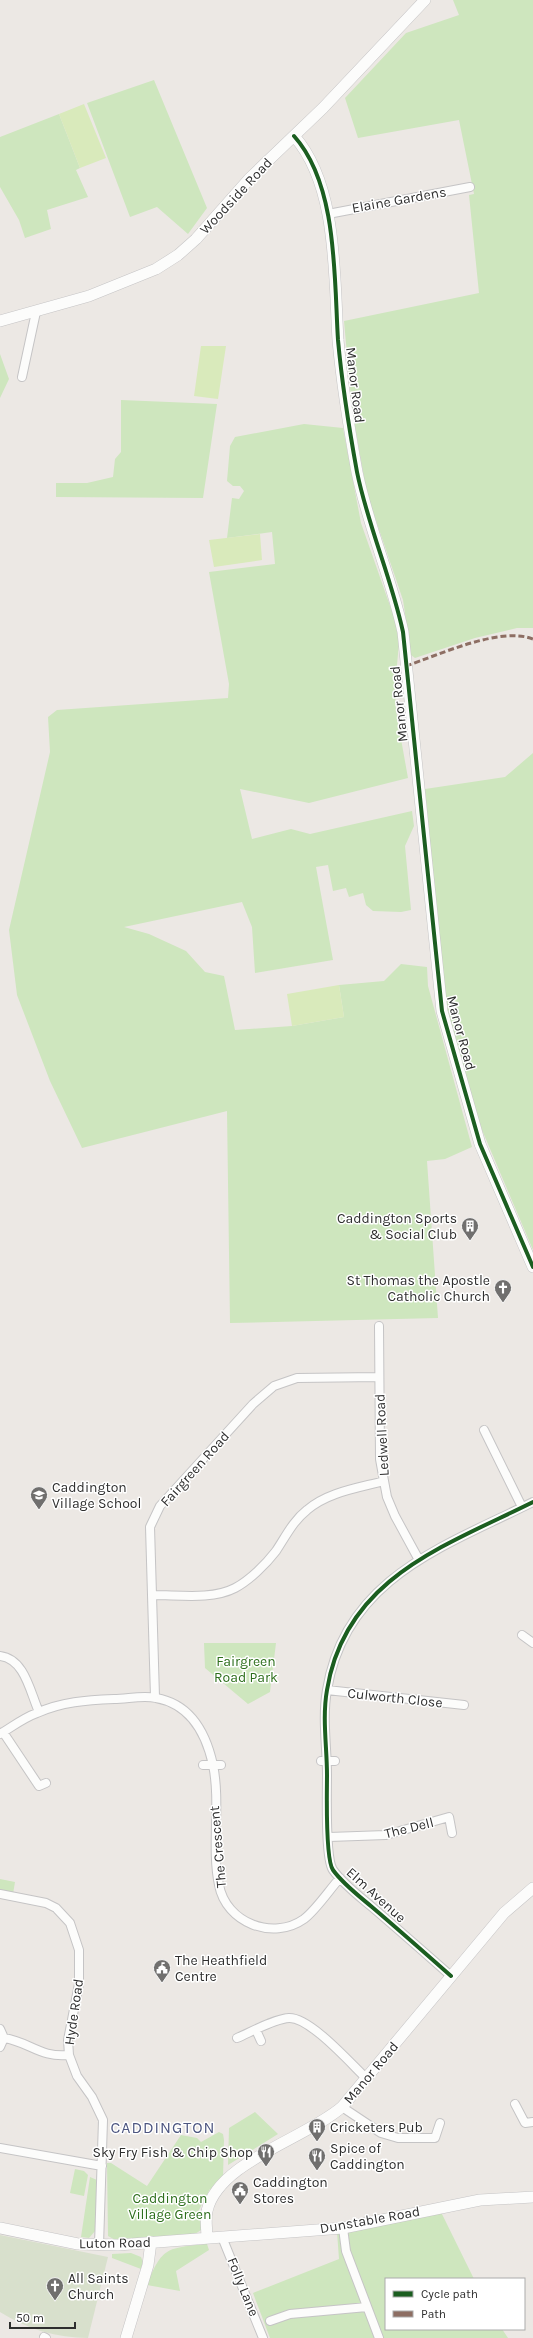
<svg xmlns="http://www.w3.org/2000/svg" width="533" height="2338" font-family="Karla,sans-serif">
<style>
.green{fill:#cee6be}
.cemetery{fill:#d8e0cc}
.pitch{fill:#d9eabb}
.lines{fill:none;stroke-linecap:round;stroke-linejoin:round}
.street-casing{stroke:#c5c4c5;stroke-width:10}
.secondary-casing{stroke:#c5c4c5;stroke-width:12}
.street{stroke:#fcfcfb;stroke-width:8}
.secondary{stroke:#fcfcfb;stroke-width:11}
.quiet{stroke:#8d6e63;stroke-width:3;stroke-dasharray:6 3;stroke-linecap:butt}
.cycleway-casing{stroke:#fff;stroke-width:6}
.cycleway{stroke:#1b5e20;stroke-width:4}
.labels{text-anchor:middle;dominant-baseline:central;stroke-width:3;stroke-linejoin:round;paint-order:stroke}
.street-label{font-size:14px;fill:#2e2e2e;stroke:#fff}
.poi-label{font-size:14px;fill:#2e2e2e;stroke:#fff;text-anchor:start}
.park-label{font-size:14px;fill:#2c6e1b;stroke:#fff}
.quarter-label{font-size:16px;letter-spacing:1px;fill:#4d5680;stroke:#fff}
</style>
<rect width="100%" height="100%" fill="#ece8e4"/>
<path class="green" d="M453,0H533V628H517L475,638L415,658L411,655L403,600L367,494L352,410L344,321L479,293L469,195L474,194L459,120L358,138L345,98L406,33L459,15Z
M154,80L207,208L188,234L157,207L130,217L87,103Z
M59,114L80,168L76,170L88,197L47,210L51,229L25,238L19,220L0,187V137Z
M0,354L9,379L0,398Z
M121,400L217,404L203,498L56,497V483H87L113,477L115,459L121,452Z
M304,424L343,428L361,523L395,620L399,643L395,687L396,711L408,778L309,803L240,789L252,839L291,829L310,834L412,811L414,826L405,846L411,910L401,912L373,911L366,905L363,893L349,897L346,888L333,891L328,865L316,867L333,960L255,973L252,927L242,902L124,927L149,934L186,951L205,972L224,976L235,1030L292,1026L344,1017L339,985L384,981L401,964L427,967L428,986L472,1147L445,1159L427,1161L438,1318L230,1323L227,1111L82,1148L50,1081L17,995L9,930L50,752L48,717L57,710L228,698L229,684L209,572L275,564L272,532L227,538L232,498L239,499L244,491L240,486H233L227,481L230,446L235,437Z
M533,753V1250L482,1130L448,1015L440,966L425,789L505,777Z
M204,1643H276L270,1692L248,1704L205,1668Z
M0,1879L15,1882L13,1894L0,1892Z
M255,2112L278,2134L228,2165L229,2128Z
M219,2132L223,2134L224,2140L223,2178L216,2190L210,2189L199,2210L204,2228L195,2234L117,2241L108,2236L107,2163H111L147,2186L181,2135L197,2138L201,2142Z
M75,2169L84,2171L88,2175L84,2196L70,2193Z
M90,2177L97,2180L96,2230L89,2238L81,2237Z
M439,2208L474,2279H386V2329H502L508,2338H270L253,2293L339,2259L337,2232Z
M207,2244L209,2250L176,2271L180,2291L147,2285C162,2247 167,2248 207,2244Z
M131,2253L141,2257L143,2262L141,2269L112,2258V2254Z"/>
<path class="cemetery" d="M0,2235L108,2257L88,2338C57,2338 27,2329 0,2312Z"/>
<path class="pitch" d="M84,104L106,158L80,168L59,114Z
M201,346H226L218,399L194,396Z
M260,534L262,560L214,567L209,540Z
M339,985L344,1017L292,1026L287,994Z"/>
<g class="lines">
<g class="street-casing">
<path id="street" d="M328,214L470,187
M22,377L36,312
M379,1326L380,1459L384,1481L387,1497L395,1516L419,1560
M484,1430L522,1507
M154,1595C179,1595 212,1600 235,1588C250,1580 266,1564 276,1551C286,1536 293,1521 307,1510C328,1492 358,1488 384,1481
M522,1635L533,1643
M0,1656C25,1659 30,1692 39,1712
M327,1690L464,1705
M155,1697L150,1527L160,1506L253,1404L274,1386L297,1378L379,1377
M3,1732L39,1786L46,1783
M0,1734C12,1727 23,1718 37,1713C61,1702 87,1700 114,1699C127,1699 143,1695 156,1698C190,1704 206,1733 213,1765C221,1804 211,1846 219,1885C226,1923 273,1941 304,1919C316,1910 330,1889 340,1878
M321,1761H335
M203,1765H221
M329,1837L386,1835L449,1817L452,1833
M0,1894L46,1903L56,1908L70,1923L79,1950V1984L68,2040L69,2055L77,2076L92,2097L103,2120L99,2245
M451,1976C425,1953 399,1930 372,1907C359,1896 343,1884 333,1870C325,1859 327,1792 327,1775C327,1747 322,1718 327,1690C345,1578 445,1546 533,1502
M0,2029L4,2038L0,2047
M256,2030L261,2041
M4,2038C30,2042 40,2058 69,2055
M237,2038C251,2032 274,2019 289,2018C310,2017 351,2064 367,2079
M515,2104L525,2123L533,2122
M342,2107L381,2133L398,2138H435L440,2123
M0,2148L102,2166
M343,2228L346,2251L379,2338
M222,2237L263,2338
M270,2321L290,2314L367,2307
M44,2337L46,2338"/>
</g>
<g class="secondary-casing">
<path id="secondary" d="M294,136C338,185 334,278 338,340C342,384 349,428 357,472C368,526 391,577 403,632L442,1011L480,1144L533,1267
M0,321L89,296L156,269L178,255L196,239L250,178L323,108L425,0
M0,2228L78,2244L118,2245L343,2228L480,2200L533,2197
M207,2238C207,2229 205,2219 207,2211C218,2162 305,2139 342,2107L504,1913L533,1888
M126,2338L148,2265L151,2242"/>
</g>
<use href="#street" class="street"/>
<use href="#secondary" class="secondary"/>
<path class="quiet" d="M406,666C439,655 500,626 533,639"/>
<g class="cycleway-casing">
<path id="cycleway" d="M294,136C338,185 334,278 338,340C342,384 349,428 357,472C368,526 391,577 403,632L442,1011L480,1144L533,1267
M451,1976C425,1953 399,1930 372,1907C359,1896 343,1884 333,1870C325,1859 327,1792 327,1775C327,1747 322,1718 327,1690C345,1578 445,1546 533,1502"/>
</g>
<use href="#cycleway" class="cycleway"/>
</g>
<defs>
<g id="building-pin" transform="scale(0.9)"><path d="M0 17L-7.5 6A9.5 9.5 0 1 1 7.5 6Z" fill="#706f6e" stroke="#fff"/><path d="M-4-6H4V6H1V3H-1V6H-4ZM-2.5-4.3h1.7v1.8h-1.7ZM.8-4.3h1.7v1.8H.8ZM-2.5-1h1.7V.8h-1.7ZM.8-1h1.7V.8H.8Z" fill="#fff"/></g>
<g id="church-pin" transform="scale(0.9)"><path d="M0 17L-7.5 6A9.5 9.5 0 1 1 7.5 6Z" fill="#706f6e" stroke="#fff"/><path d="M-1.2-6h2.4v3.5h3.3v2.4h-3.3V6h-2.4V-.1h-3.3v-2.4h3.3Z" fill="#fff"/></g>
<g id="school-pin" transform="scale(0.9)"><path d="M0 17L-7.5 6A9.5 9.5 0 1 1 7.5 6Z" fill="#706f6e" stroke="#fff"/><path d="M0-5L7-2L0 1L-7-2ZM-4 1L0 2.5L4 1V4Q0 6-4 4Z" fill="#fff"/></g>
<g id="civic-pin" transform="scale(0.9)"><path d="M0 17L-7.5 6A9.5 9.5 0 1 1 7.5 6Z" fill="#706f6e" stroke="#fff"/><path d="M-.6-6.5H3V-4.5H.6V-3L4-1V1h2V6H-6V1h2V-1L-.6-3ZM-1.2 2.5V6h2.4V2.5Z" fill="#fff"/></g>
<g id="restaurant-pin" transform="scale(0.9)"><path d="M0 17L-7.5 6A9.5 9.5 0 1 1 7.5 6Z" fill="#706f6e" stroke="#fff"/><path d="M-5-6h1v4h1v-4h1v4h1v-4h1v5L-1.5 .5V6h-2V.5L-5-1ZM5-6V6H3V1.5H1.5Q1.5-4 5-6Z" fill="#fff"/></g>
</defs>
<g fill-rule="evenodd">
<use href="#building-pin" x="470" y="1226"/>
<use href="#church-pin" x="503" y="1288"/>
<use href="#school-pin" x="39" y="1495"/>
<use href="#civic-pin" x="162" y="1968"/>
<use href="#building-pin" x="317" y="2127"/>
<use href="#restaurant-pin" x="266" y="2152"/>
<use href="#restaurant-pin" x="317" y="2156"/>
<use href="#civic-pin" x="240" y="2190"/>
<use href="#church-pin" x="55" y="2286"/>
</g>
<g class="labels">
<g class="street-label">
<text transform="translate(236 196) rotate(-47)">Woodside Road</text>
<text transform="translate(399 200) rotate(-10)">Elaine Gardens</text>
<text transform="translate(355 385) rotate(83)">Manor Road</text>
<text transform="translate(399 704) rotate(-96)">Manor Road</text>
<text transform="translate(461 1033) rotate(75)">Manor Road</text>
<text transform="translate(382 1435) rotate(-93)">Ledwell Road</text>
<text transform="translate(195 1469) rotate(-48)">Fairgreen Road</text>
<text transform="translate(395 1698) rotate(6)">Culworth Close</text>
<text transform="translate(409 1828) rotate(-14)">The Dell</text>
<text transform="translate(218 1847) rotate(-95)">The Crescent</text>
<text transform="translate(376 1895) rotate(42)">Elm Avenue</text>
<text transform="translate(74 2012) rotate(-82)">Hyde Road</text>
<text transform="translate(371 2073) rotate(-50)">Manor Road</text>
<text transform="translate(370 2220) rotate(-10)">Dunstable Road</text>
<text transform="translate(115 2243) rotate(-1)">Luton Road</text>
<text transform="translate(243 2287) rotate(68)">Folly Lane</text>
</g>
<g class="poi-label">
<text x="457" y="1218" text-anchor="end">Caddington Sports<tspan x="457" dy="16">&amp; Social Club</tspan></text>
<text x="490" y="1280" text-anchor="end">St Thomas the Apostle<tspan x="490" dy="16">Catholic Church</tspan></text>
<text x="52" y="1487">Caddington<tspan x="52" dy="16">Village School</tspan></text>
<text x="175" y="1960">The Heathfield<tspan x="175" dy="16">Centre</tspan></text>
<text x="330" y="2127">Cricketers Pub</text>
<text x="330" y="2148">Spice of<tspan x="330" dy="16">Caddington</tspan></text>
<text x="253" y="2152" text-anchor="end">Sky Fry Fish &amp; Chip Shop</text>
<text x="253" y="2182">Caddington<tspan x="253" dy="16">Stores</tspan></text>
<text x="68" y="2278">All Saints<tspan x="68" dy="16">Church</tspan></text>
</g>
<g class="park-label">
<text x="246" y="1661">Fairgreen<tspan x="246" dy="16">Road Park</tspan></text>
<text x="170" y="2198">Caddington<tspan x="170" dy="16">Village Green</tspan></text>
</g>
<g class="quarter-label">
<text x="163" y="2127">CADDINGTON</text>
</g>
</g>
<rect x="385" y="2278" width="140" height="52" fill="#ffffff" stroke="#ababab"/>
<rect x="393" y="2291" width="20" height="6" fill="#1b5e20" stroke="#ababab"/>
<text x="421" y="2298" font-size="12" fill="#2e2e2e">Cycle path</text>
<rect x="393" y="2311" width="20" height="6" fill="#8d6e63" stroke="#ababab"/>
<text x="421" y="2318" font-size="12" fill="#2e2e2e">Path</text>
<path d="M10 2322v6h65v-6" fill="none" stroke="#2e2e2e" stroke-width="2"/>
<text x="16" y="2322" font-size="12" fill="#2e2e2e" stroke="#ffffff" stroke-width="3" paint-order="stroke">50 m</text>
</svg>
